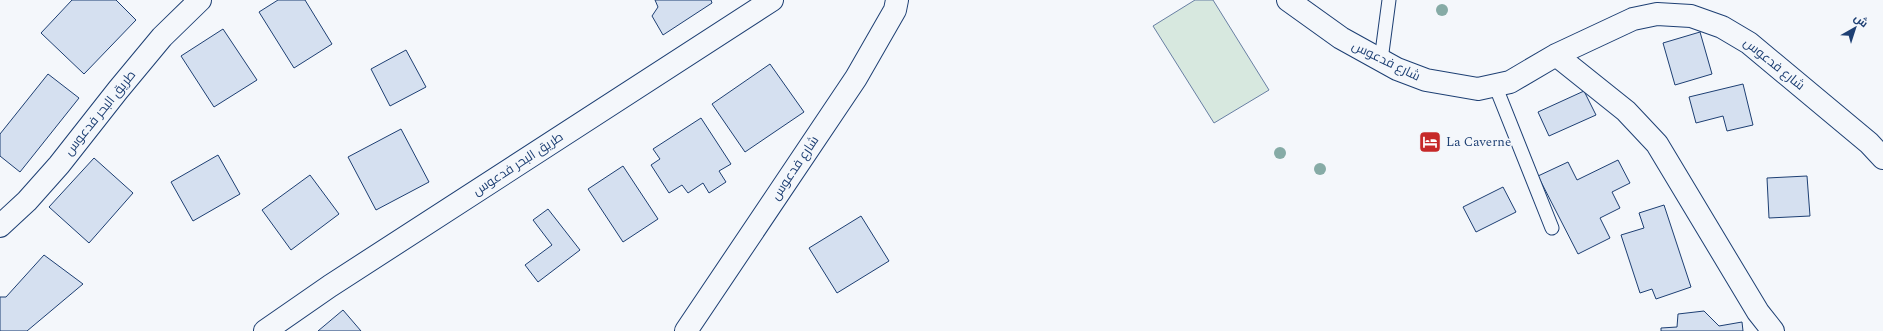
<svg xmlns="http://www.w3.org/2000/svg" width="1883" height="331" font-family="Spectral,Cairo,serif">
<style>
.green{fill:#d7e8df;stroke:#687fa3}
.building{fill:#d5e0f0;stroke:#1d3f73}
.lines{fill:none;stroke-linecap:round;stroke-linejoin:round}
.service-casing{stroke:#1d3f73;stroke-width:15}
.minor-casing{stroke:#1d3f73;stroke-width:24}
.primary-casing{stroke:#1d3f73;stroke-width:24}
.service{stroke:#f4f7fb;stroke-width:13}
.minor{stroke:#f4f7fb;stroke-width:22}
.primary{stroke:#f4f7fb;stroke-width:22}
.tree{fill:#86aba6}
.labels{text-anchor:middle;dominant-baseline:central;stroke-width:3;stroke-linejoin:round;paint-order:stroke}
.street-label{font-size:13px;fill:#1d3f73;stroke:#f4f7fb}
.poi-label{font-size:13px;fill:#1d3f73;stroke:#f4f7fb;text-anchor:start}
</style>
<rect width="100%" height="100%" fill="#f4f7fb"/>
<path class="green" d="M1195,0H1213L1269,90L1214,123L1153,26Z"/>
<path class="building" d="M72,0H116L136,20L84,74L41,33Z
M278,0H305L332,44L294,68L259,12Z
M655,0H711L712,3L663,35L652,16L658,7Z
M223,29L257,80L214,107L181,56Z
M1700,32L1712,74L1675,85L1663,43Z
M406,50L426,87L390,106L371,69Z
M770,64L804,112L745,152L712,104Z
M48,74L79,98L20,172L0,156V134Z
M1743,84L1753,125L1727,131L1723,116L1696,123L1689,97Z
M1584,91L1596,115L1549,136L1538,112Z
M701,118L731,164L719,171L726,182L709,193L703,183L688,193L682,185L669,193L651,165L660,159L653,149Z
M401,129L429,182L376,210L348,157Z
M218,155L240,194L193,221L171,182Z
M94,158L133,193L89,243L49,207Z
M1618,160L1630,183L1612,192L1620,208L1600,218L1610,238L1578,254L1538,176L1568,162L1577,180Z
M623,166L658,219L623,242L588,189Z
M310,175L339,214L291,250L262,210Z
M1807,176L1810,216L1769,218L1767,178Z
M1503,187L1516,212L1476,232L1463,207Z
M1664,205L1691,287L1656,299L1652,289L1640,293L1621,235L1644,228L1639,213Z
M548,209L580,250L538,282L525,265L552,245L533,220Z
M861,216L889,261L837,293L809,248Z
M44,255L83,284L27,331H0V297H6Z
M343,310L361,331H318Z
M1704,311L1719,326L1742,322L1743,331H1661V328L1677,327L1678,314Z"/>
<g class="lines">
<g class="service-casing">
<path id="service" d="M1381,60L1389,0
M1495,85L1552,228"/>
</g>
<g class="minor-casing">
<path id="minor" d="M1288,0L1341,38L1397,69L1426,80L1478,89L1510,82L1556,55L1633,19L1657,14L1691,16L1722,27L1749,43L1869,143L1883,158
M1556,55L1626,111L1657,144L1758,312L1773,331
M0,226L27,201L59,165L118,90L162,37L200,0
M686,331L856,78L895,10L897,0"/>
</g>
<g class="primary-casing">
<path id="primary" d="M265,331L330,286L772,0"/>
</g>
<use href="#service" class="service"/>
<use href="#minor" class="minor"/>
<use href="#primary" class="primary"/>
</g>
<g class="tree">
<circle cx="1442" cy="10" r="6"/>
<circle cx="1280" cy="153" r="6"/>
<circle cx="1320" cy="169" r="6"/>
</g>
<defs>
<g id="hotel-square" transform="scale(1.15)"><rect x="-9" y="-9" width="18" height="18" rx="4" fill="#c62828" stroke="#f4f7fb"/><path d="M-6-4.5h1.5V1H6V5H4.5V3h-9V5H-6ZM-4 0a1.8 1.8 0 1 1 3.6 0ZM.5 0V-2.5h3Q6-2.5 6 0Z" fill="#fff"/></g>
</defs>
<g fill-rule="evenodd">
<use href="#hotel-square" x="1430" y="142"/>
</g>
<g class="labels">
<g class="street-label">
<text transform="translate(1386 61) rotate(26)">شارع فدعوس</text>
<text transform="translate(1774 64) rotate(39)">شارع فدعوس</text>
<text transform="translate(100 113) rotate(-51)">طريق البحر فدعوس</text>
<text transform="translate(518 164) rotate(-33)">طريق البحر فدعوس</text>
<text transform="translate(795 168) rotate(-56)">شارع فدعوس</text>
</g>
<g class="poi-label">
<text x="1446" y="142">La Caverne</text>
</g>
</g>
<g transform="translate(1855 28) rotate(39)" stroke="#f4f7fb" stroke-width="3" paint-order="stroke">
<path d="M0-3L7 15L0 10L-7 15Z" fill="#1d3f73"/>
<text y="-6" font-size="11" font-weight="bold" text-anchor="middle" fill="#1d3f73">ش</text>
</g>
</svg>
